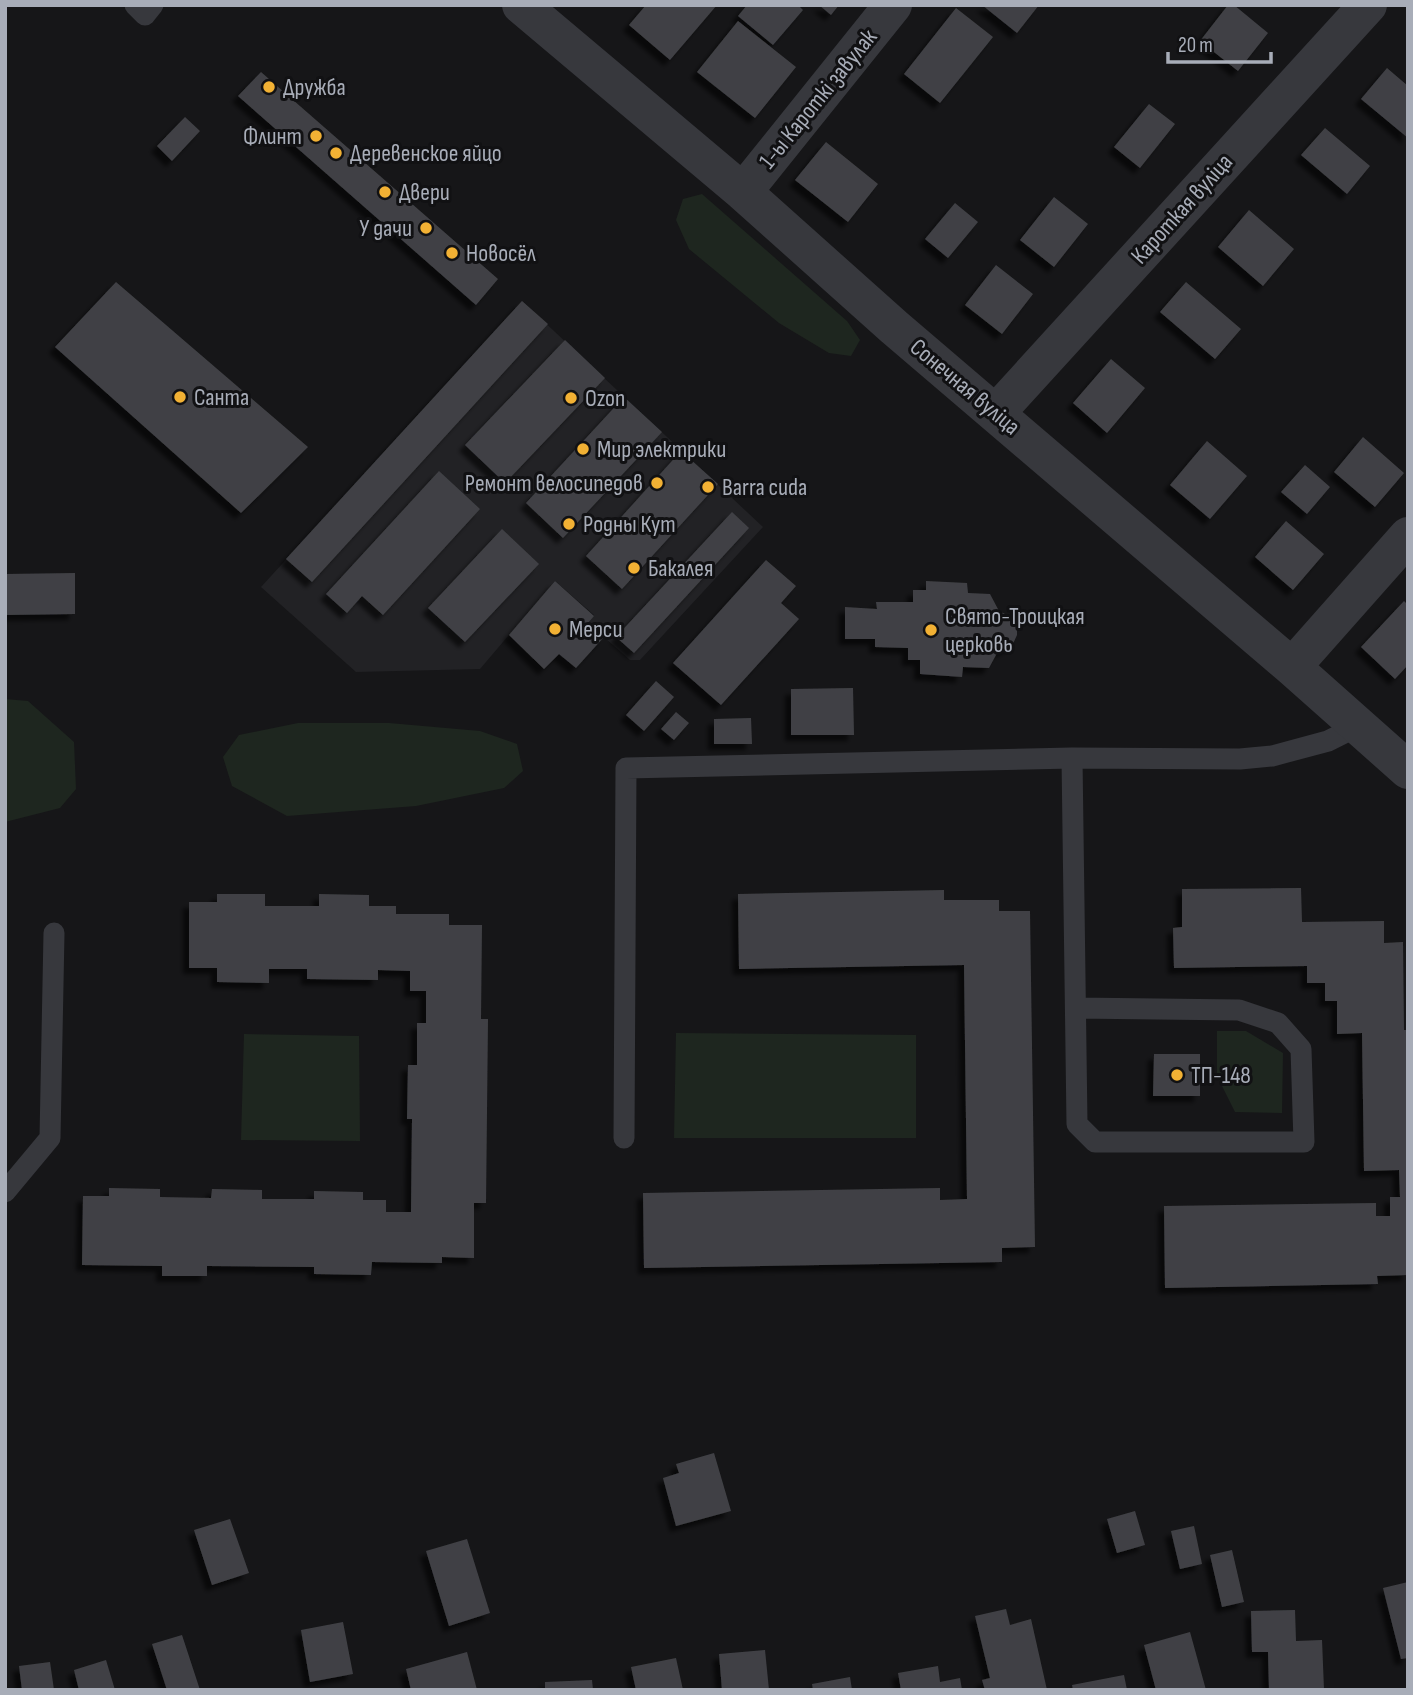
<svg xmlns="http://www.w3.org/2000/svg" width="1413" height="1695" font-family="'Sofia Sans Condensed',sans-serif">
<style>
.built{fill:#222225}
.green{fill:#1e261f}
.building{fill:#404145;filter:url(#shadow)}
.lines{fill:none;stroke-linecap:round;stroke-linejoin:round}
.service{stroke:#37383d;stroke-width:21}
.minor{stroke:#37383d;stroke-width:38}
.poi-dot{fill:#f2b134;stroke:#111113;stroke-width:2.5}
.labels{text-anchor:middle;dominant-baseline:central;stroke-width:6;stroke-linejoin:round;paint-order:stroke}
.poi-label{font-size:24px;fill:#a8adb8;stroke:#111113;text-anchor:start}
.street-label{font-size:24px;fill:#a8adb8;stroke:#111113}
</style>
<defs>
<filter id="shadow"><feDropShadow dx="-6" dy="6" stdDeviation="2" flood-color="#0009"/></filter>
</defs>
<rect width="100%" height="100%" fill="#161618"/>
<path class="built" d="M522,301L763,527L640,660H630L588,623L594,615L555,581L480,669L356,672L261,587Z"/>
<path class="green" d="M702,194L847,321L860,340L851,356L829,353L779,323L689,249L676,220L683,199Z
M5,699L28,701L74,742L76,789L60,808L5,822Z
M298,723H389L480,731L517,744L523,771L504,788L416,806L287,816L232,786L223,757L239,735Z
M1217,1031H1246L1283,1053L1282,1113L1235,1112L1217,1076Z
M676,1033L916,1035V1138H674Z
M244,1034L359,1036L360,1141L241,1140Z"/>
<path class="building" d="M646,5H717L670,60L629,25Z
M747,5H798L803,10L773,45L738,16Z
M819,5H839L831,15Z
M982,5H1039L1017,33Z
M1228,5H1234L1268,33L1238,71L1200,41Z
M956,8L993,37L940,103L904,74Z
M738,21L796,67L755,118L697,72Z
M1387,68L1408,86V138L1361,99Z
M261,72L498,279L476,305L238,96Z
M1149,104L1175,124L1140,168L1114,147Z
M185,117L200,131L172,161L157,146Z
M1325,128L1370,166L1347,194L1301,155Z
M826,142L878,184L848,222L795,180Z
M1054,197L1088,224L1054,267L1020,240Z
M955,203L978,222L948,258L925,239Z
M1249,210L1294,249L1263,286L1218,247Z
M996,265L1033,294L1002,334L965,305Z
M116,282L308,447L241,513L55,347Z
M1186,282L1241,329L1215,359L1160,312Z
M522,301L548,324L312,582L286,559Z
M565,340L605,378L505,483L465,445Z
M1111,359L1145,388L1107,433L1073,403Z
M624,397L662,432L563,538L526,503Z
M1363,437L1404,473L1375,507L1334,472Z
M1207,441L1247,476L1210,519L1170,485Z
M681,451L718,484L622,589L586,556Z
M1305,465L1330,487L1307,514L1281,492Z
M439,471L480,509L383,615L362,596L347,613L326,594Z
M732,512L749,528L634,653L616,637Z
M1286,521L1324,554L1293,590L1255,557Z
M502,529L539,564L465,642L428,608Z
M766,560L796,586L781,603L799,619L721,705L673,663Z
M75,573V614L5,615V574Z
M555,581L594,616L588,623L604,637L576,668L559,654L544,669L509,635Z
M926,581L967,583L968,593L990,594L999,611L1011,617L1017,624V635L1012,646L997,653L989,668L963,667L962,677L920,674V660H908V648L875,647V639H845V607L877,609L876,602H913V590H926Z
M1404,601L1408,605V665L1395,679L1361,647Z
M656,681L674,697L644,731L626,715Z
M853,688L854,735H791V689Z
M676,712L689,723L674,740L661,729Z
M751,718L752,744H714V719Z
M1301,888L1302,922L1384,921V943L1403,942L1404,1030H1408V1275L1377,1276L1378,1284L1165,1288L1164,1206L1376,1203V1216H1390V1197H1400L1399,1170L1364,1171L1362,1033L1337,1034V1001H1325V983H1307V966L1174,968L1173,928L1182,927V889Z
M944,890V900H999V911H1030L1035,1247L1002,1248V1262L644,1268L643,1193L940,1188V1200L967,1199L964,965L739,969L738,894Z
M217,894H265V906H319V894L369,895V906H396V914H449V925H482L481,1019H488L486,1203H474V1258L442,1257V1263L372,1262L371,1275L314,1274V1267L207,1266V1276H162V1266L82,1265L83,1196H109V1188L160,1189V1197L211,1198L212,1189L262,1190V1199H314V1191L363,1192V1200H386V1212H411L412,1119H407L408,1065H417V1023H426V991H410V971L378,970V980L307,979V969H269V983L217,982V968H189V902H217Z
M1154,1054H1200V1096H1153Z
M714,1453L731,1511L676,1526L663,1478L679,1473L676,1464Z
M1135,1511L1145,1545L1117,1553L1107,1519Z
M230,1519L249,1573L212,1585L194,1530Z
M1194,1526L1202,1564L1180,1569L1171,1531Z
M467,1539L490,1613L449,1626L426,1551Z
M1232,1550L1244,1602L1222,1607L1210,1555Z
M1408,1582V1658L1401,1659L1383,1588Z
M1006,1609L1010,1625L1031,1619L1047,1690H985L982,1680L990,1678L975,1616Z
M1295,1610L1296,1641L1322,1640L1324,1690H1269L1268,1652H1252L1251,1611Z
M343,1622L353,1674L310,1682L301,1630Z
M1190,1632L1206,1690H1156L1144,1645Z
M182,1635L200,1690H167L152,1644Z
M765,1650L769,1690H722L719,1654Z
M467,1652L477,1690H411L406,1669Z
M676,1658L683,1690H636L631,1667Z
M106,1660L115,1690H79L74,1670Z
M50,1662L54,1690H22L19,1666Z
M938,1666L940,1682L960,1678L962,1690H901L898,1673Z
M1124,1675L1127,1690H1073L1072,1685Z
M850,1677L852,1690H813L812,1684Z
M592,1680L593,1690H545V1682Z"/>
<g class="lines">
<path class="service" d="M135,5L145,15L153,5
M1072,758L1077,1124L1095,1142H1304L1301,1049L1278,1023L1239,1010L1076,1008
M624,1138L626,768L1072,758L1240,759L1272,756L1328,741L1358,726
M5,1192L50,1138L54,933"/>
<path class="minor" d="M521,5L743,192L894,327L1292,667L1408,770
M743,192L893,5
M996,413L1368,5
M1292,667L1408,536"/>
</g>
<g class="poi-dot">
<circle cx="269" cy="87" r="7"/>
<circle cx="316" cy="136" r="7"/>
<circle cx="336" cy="153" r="7"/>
<circle cx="385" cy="192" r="7"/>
<circle cx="426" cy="228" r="7"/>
<circle cx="452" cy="253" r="7"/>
<circle cx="180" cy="397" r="7"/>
<circle cx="571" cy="398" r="7"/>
<circle cx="583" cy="449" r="7"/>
<circle cx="657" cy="483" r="7"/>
<circle cx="708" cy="487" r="7"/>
<circle cx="569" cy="524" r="7"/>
<circle cx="634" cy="568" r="7"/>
<circle cx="555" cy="629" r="7"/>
<circle cx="931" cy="630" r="7"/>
<circle cx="1177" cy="1075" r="7"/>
</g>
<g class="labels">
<g class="poi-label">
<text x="283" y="87">Дружба</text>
<text x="302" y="136" text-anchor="end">Флинт</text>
<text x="350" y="153">Деревенское яйцо</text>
<text x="399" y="192">Двери</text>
<text x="412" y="228" text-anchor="end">У дачи</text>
<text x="466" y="253">Новосёл</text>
<text x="194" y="397">Санта</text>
<text x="585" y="398">Ozon</text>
<text x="597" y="449">Мир электрики</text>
<text x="643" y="483" text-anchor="end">Ремонт велосипедов</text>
<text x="722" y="487">Barra cuda</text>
<text x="583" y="524">Родны Кут</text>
<text x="648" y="568">Бакалея</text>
<text x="945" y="616">Свято-Троицкая<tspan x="945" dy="28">церковь</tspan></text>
<text x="569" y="629">Мерси</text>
<text x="1191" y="1075">ТП-148</text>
</g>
<g class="street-label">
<text transform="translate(818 99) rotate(-51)">1-ы Кароткі завулак</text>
<text transform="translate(1182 209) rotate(-48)">Кароткая вуліца</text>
<text transform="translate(965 387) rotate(40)">Сонечная вуліца</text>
</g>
</g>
<rect width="1413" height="1695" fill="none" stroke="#a8adb8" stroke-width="14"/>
<path d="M1168 52v10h103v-10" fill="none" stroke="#a8adb8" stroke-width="3.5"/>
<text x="1178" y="52" font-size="21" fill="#a8adb8" stroke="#111113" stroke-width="5" paint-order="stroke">20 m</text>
</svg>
